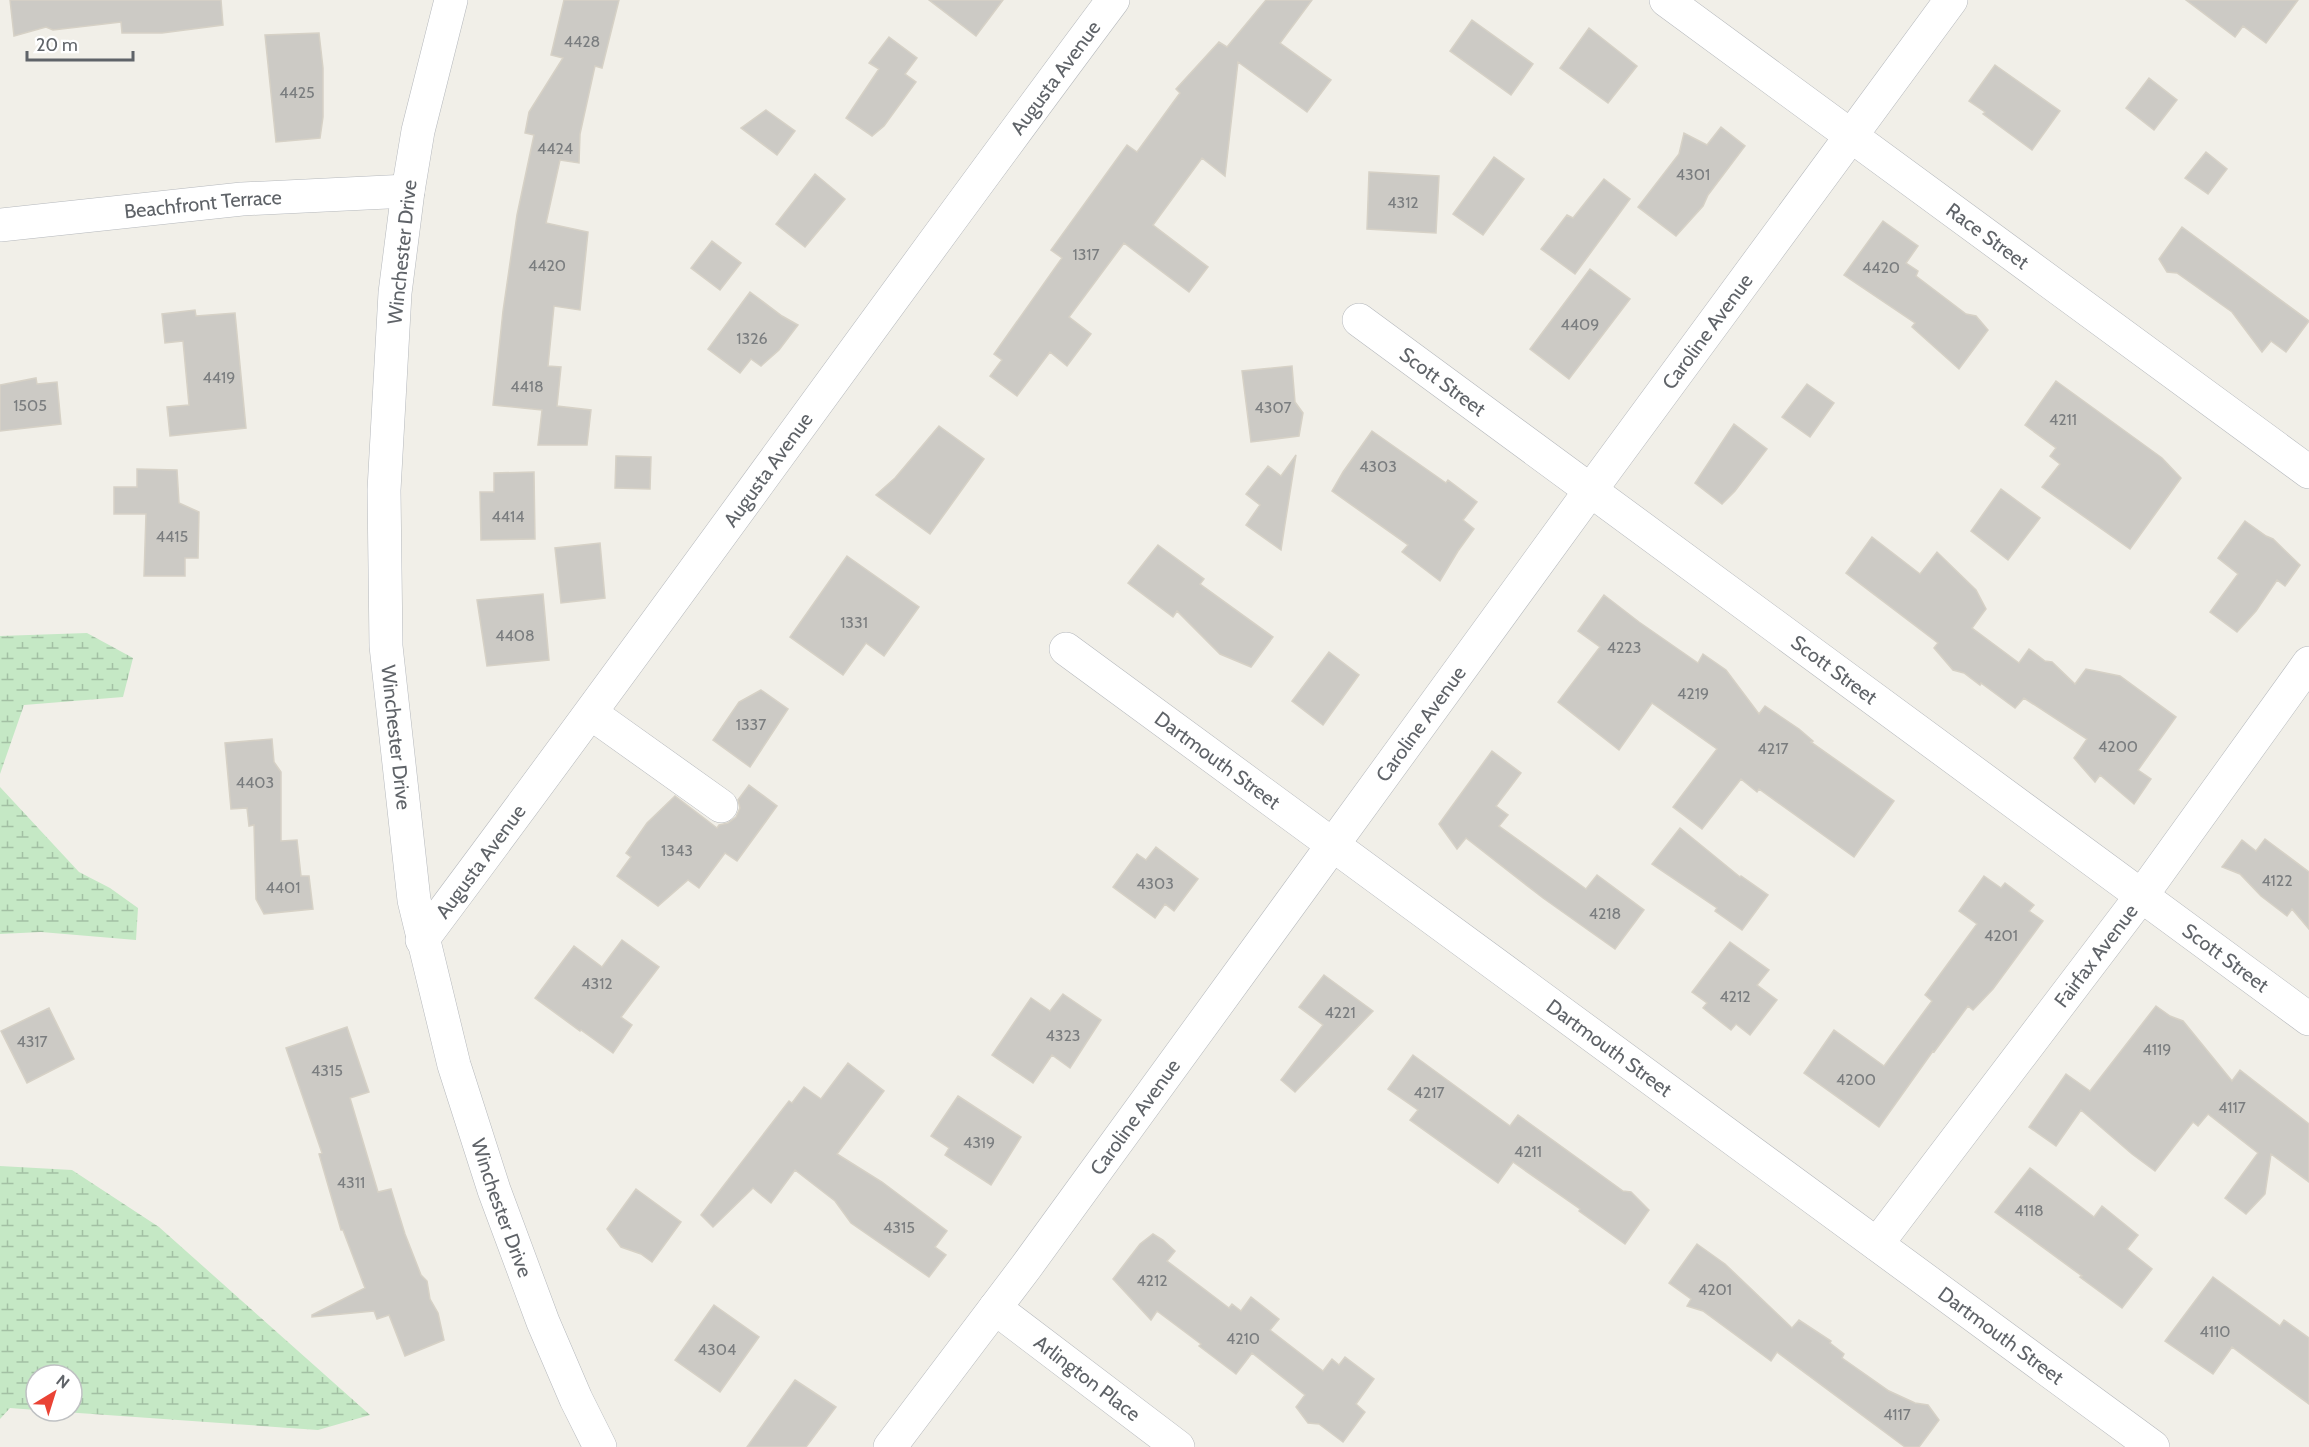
<svg xmlns="http://www.w3.org/2000/svg" width="2309" height="1447" font-family="Cabin,sans-serif">
<style>
.wetland{fill:url(#wetland-marsh)}
.building{fill:#cccac5;stroke:#d6d1c6;stroke-width:1.5}
.lines{fill:none;stroke-linecap:round;stroke-linejoin:round}
.minor-casing{stroke:#b5b8bc;stroke-width:34}
.minor{stroke:#fff;stroke-width:33}
.labels{text-anchor:middle;dominant-baseline:central;stroke-width:5;stroke-linejoin:round;paint-order:stroke}
.number-label{font-size:16px;fill:#7a7d7f}
.street-label{font-size:20px;fill:#5f6368;stroke:#fff}
</style>
<defs>
<pattern id="wetland-marsh" width="20" height="14" patternUnits="userSpaceOnUse" patternTransform="scale(1.5)"><rect width="20" height="14" fill="#c5e8c5"/><path d="M1 5h8M5 5V1M11 12h8M15 12V8" fill="none" stroke="#a3c0a4"/></pattern>
</defs>
<rect width="100%" height="100%" fill="#f1efe8"/>
<path class="wetland" d="M87,633L133,658L123,697L24,705L0,774V636Z
M0,787L79,872L110,888L138,908L136,940L41,932L0,934Z
M0,1166L72,1170L159,1227L370,1415L318,1430L50,1411H72V1375H36V1410L10,1408L0,1419Z"/>
<path class="building" d="M10,0H221L223,25L162,33H122L121,22L53,30L46,27L14,36Z
M564,0H619L602,68L595,66L580,134L579,163L560,160L546,223L588,232L580,310L554,306L548,366L561,367L557,406L591,410L587,445H538L542,410L493,405L503,311L517,215L534,135L525,133L529,112L563,58L551,55Z
M929,0H1003L976,36Z
M1266,0H1312L1280,43L1331,80L1307,112L1238,62L1225,176L1202,158L1153,225L1208,267L1189,292L1124,243L1069,317L1091,334L1067,366L1050,352L1017,396L990,376L1002,360L994,354L1062,258L1051,250L1127,145L1137,152L1180,93L1176,89L1219,42L1227,47Z
M2186,0H2298L2266,43L2243,26L2235,37Z
M1472,20L1533,64L1511,95L1450,51Z
M1589,28L1637,66L1608,103L1560,68Z
M319,33L323,68V117L320,138L276,142L265,35Z
M889,37L917,58L905,74L916,82L884,126L872,136L846,118L879,69L869,63Z
M1995,65L2060,111L2032,150L1983,114L1985,112L1969,101Z
M2149,78L2177,100L2154,130L2126,108Z
M766,110L795,131L777,155L741,128Z
M1721,127L1745,146L1708,195L1703,206L1676,236L1638,207L1679,154L1684,133L1707,145Z
M2206,152L2227,169L2208,194L2185,178Z
M1494,157L1524,179L1483,235L1453,214Z
M1369,172L1439,176L1436,233L1367,229Z
M815,174L845,199L805,247L776,224Z
M1604,179L1630,199L1575,274L1541,249L1567,215L1573,218Z
M1883,221L1918,246L1906,263L1918,271L1916,276L1966,314L1976,316L1988,330L1959,369L1912,327L1915,323L1844,275Z
M2182,227L2309,321L2286,352L2271,341L2262,352L2232,312L2177,273L2167,272L2159,259Z
M712,241L741,263L720,290L691,268Z
M1590,269L1630,299L1569,379L1530,349Z
M750,292L782,316L798,325L779,350L761,366L751,359L740,373L708,349Z
M195,310L196,316L235,313L246,428L170,436L167,407L189,405L183,341L165,343L162,314Z
M1292,366L1295,402L1303,413L1299,436L1251,442L1242,371Z
M36,378L37,384L57,382L61,424L0,431V385Z
M2056,381L2162,458L2181,478L2130,549L2042,487L2060,464L2050,456L2056,448L2025,425Z
M1807,384L1834,403L1810,437L1782,417Z
M1734,424L1767,449L1735,491L1722,504L1695,483Z
M939,426L984,459L930,534L876,495L895,478Z
M1372,431L1446,483L1448,480L1477,502L1463,520L1474,529L1458,551L1440,581L1402,552L1408,545L1332,491L1343,472Z
M1296,455L1285,524L1281,550L1246,525L1260,505L1246,494L1268,466L1281,476Z
M616,456L651,457L650,489L615,488Z
M137,469L177,470L179,503L199,512L198,558H185V576H144L146,514H114V487H137Z
M534,472L535,539L481,540L480,492H494V473Z
M2001,489L2040,518L2008,560L1971,531Z
M2245,521L2266,536L2273,539L2300,565L2285,586L2277,580L2256,611L2237,632L2210,612L2238,574L2218,558Z
M1872,537L1920,574L1937,552L1976,590L1986,609L1972,628L2019,663L2029,649L2045,661L2052,662L2075,684L2086,669L2120,676L2176,717L2138,770L2151,779L2134,804L2100,775L2095,782L2074,758L2087,739L2024,698L2015,708L1981,683L1980,685L1964,673L1953,670L1934,648L1938,643L1846,573Z
M600,543L605,598L561,603L555,548Z
M1158,545L1204,579L1200,584L1273,637L1251,667L1220,654L1177,611L1173,617L1128,583Z
M847,556L919,607L884,656L866,643L843,675L790,637Z
M543,594L549,660L487,666L477,600Z
M1604,595L1639,622L1698,663L1703,654L1726,670L1759,714L1765,706L1799,729L1813,741L1811,742L1894,801L1854,857L1759,789L1757,792L1741,779L1702,829L1673,807L1717,749L1652,703L1619,750L1558,702L1600,647L1578,631Z
M1329,652L1359,675L1323,725L1292,701Z
M761,690L788,709L750,767L713,740L739,702Z
M272,739L274,762L281,772V841L297,840L301,876H309L313,909L264,914L256,899L254,825L249,826L247,808L231,809L225,743Z
M1492,751L1521,773L1496,806L1508,815L1499,826L1586,889L1597,875L1644,910L1615,949L1543,898L1466,838L1457,849L1439,824Z
M749,785L777,806L737,861L725,853L699,888L688,880L658,906L617,876L631,857L626,853L647,823L675,796L717,828L719,825L728,823L736,817L740,808L738,800Z
M1680,828L1740,877L1741,876L1768,895L1742,930L1715,911L1717,908L1652,864Z
M2265,839L2309,872V929L2292,909L2287,916L2261,896L2240,874L2222,867L2242,840L2256,851Z
M1156,847L1198,879L1174,911L1165,904L1155,918L1113,887L1137,854L1146,860Z
M1984,876L2001,888L2005,883L2034,905L2029,911L2043,921L1993,989L1973,1010L1968,1006L1934,1052L1933,1051L1879,1127L1804,1073L1834,1030L1884,1066L1932,1001L1925,995L1977,924L1959,911Z
M622,940L659,967L621,1017L632,1025L613,1053L581,1030L580,1031L535,998L574,946L602,967Z
M1730,942L1769,970L1757,985L1777,1000L1750,1035L1736,1024L1731,1030L1703,1008L1707,1003L1692,992Z
M1324,975L1373,1011L1295,1092L1281,1080L1323,1025L1299,1007Z
M1063,994L1101,1020L1070,1068L1052,1055L1033,1083L992,1055L1031,998L1050,1011Z
M2156,1006L2170,1016L2183,1021L2232,1081L2240,1070L2309,1124V1182L2271,1154L2265,1194L2246,1214L2225,1198L2258,1153L2208,1114L2198,1126L2193,1122L2155,1171L2132,1154L2081,1110L2056,1146L2029,1127L2066,1074L2090,1091Z
M49,1008L74,1059L27,1083L1,1031Z
M347,1027L369,1092L350,1098L378,1192L391,1189L405,1234L421,1275L427,1281L430,1299L438,1313L444,1340L405,1356L389,1315L377,1319L374,1311L312,1317V1315L365,1288L343,1230H341L319,1154L322,1153L286,1048Z
M1413,1055L1510,1126L1518,1115L1623,1191L1631,1192L1649,1210L1625,1244L1579,1211L1580,1209L1513,1162L1498,1183L1410,1120L1418,1110L1388,1089Z
M848,1063L884,1091L837,1154L882,1182L947,1231L935,1247L946,1255L929,1277L851,1223L835,1201L795,1170L771,1203L753,1188L713,1227L701,1215L789,1101L792,1103L804,1087L821,1099Z
M958,1096L1021,1137L991,1185L945,1155L949,1148L931,1136Z
M2030,1168L2094,1217L2102,1206L2138,1235L2127,1249L2152,1269L2122,1308L2080,1277L2082,1276L1995,1212Z
M636,1189L681,1222L652,1262L641,1254L621,1247L607,1229Z
M1153,1234L1163,1240L1175,1251L1167,1261L1229,1308L1232,1304L1241,1311L1251,1297L1279,1319L1270,1330L1323,1371L1332,1359L1339,1365L1345,1357L1374,1379L1356,1404L1365,1412L1343,1442L1319,1424L1308,1423L1296,1407L1305,1395L1252,1353L1236,1374L1199,1346L1201,1344L1157,1311L1151,1320L1113,1279L1140,1244Z
M1697,1244L1725,1264L1792,1328L1799,1320L1831,1341L1830,1343L1844,1354L1842,1358L1889,1391L1915,1403L1928,1405L1939,1420L1919,1447H1905L1777,1352L1771,1361L1703,1311L1687,1306L1691,1299L1669,1283Z
M2213,1277L2280,1326L2284,1320L2309,1338V1404L2232,1347L2213,1374L2165,1341Z
M714,1305L759,1337L720,1392L675,1360Z
M795,1380L836,1407L806,1447H747Z"/>
<g class="lines">
<g class="minor-casing">
<g id="minor">
<path id="s1" d="M451,0L418,131L408,191L395,293L384,490L386,646L414,900L454,1065L494,1190L543,1322L576,1399L600,1447"/>
<path id="s2" d="M1666,0L2309,472"/>
<path id="s3" d="M0,225L242,199L408,191"/>
<path id="s4" d="M1359,320L2309,1019"/>
<path id="s5" d="M1066,649L2153,1447"/>
<path d="M592,714L721,806"/>
<path id="s6" d="M422,940C655,629 880,312 1113,0"/>
<path id="s7" d="M1877,1244L2142,895L2309,663"/>
<path id="s8" d="M995,1308L1178,1447"/>
<path id="s9" d="M890,1447L1026,1267L1590,491L1951,0"/>
</g>
</g>
<use href="#minor" class="minor"/>
</g>
<g class="labels">
<g class="number-label">
<text x="582" y="41">4428</text>
<text x="297" y="92">4425</text>
<text x="555" y="148">4424</text>
<text x="1693" y="174">4301</text>
<text x="1403" y="202">4312</text>
<text x="1086" y="254">1317</text>
<text x="547" y="265">4420</text>
<text x="1881" y="267">4420</text>
<text x="1580" y="324">4409</text>
<text x="752" y="338">1326</text>
<text x="219" y="377">4419</text>
<text x="527" y="386">4418</text>
<text x="30" y="405">1505</text>
<text x="1273" y="407">4307</text>
<text x="2063" y="419">4211</text>
<text x="1378" y="466">4303</text>
<text x="508" y="516">4414</text>
<text x="172" y="536">4415</text>
<text x="854" y="622">1331</text>
<text x="515" y="635">4408</text>
<text x="1624" y="647">4223</text>
<text x="1693" y="693">4219</text>
<text x="751" y="724">1337</text>
<text x="2118" y="746">4200</text>
<text x="1773" y="748">4217</text>
<text x="255" y="782">4403</text>
<text x="677" y="850">1343</text>
<text x="2277" y="880">4122</text>
<text x="1155" y="883">4303</text>
<text x="283" y="887">4401</text>
<text x="1605" y="913">4218</text>
<text x="2001" y="935">4201</text>
<text x="597" y="983">4312</text>
<text x="1735" y="996">4212</text>
<text x="1340" y="1012">4221</text>
<text x="1063" y="1035">4323</text>
<text x="32" y="1041">4317</text>
<text x="2157" y="1049">4119</text>
<text x="327" y="1070">4315</text>
<text x="1856" y="1079">4200</text>
<text x="1429" y="1092">4217</text>
<text x="2232" y="1107">4117</text>
<text x="979" y="1142">4319</text>
<text x="1528" y="1151">4211</text>
<text x="351" y="1182">4311</text>
<text x="2029" y="1210">4118</text>
<text x="899" y="1227">4315</text>
<text x="1152" y="1280">4212</text>
<text x="1715" y="1289">4201</text>
<text x="2215" y="1331">4110</text>
<text x="1243" y="1338">4210</text>
<text x="717" y="1349">4304</text>
<text x="1897" y="1414">4117</text>
</g>
<g class="street-label">
<text stroke="none"><textPath href="#s6" startOffset="1070">Augusta Avenue</textPath></text>
<text stroke="none"><textPath href="#s3" startOffset="204">Beachfront Terrace</textPath></text>
<text stroke="none"><textPath href="#s2" startOffset="399">Race Street</textPath></text>
<text transform="translate(402 252) rotate(-84)">Winchester Drive</text>
<text stroke="none"><textPath href="#s9" startOffset="1383">Caroline Avenue</textPath></text>
<text stroke="none"><textPath href="#s4" startOffset="104">Scott Street</textPath></text>
<text stroke="none"><textPath href="#s6" startOffset="584">Augusta Avenue</textPath></text>
<text stroke="none"><textPath href="#s4" startOffset="590">Scott Street</textPath></text>
<text stroke="none"><textPath href="#s9" startOffset="897">Caroline Avenue</textPath></text>
<text stroke="none"><textPath href="#s1" startOffset="744">Winchester Drive</textPath></text>
<text stroke="none"><textPath href="#s5" startOffset="188">Dartmouth Street</textPath></text>
<text stroke="none"><textPath href="#s6" startOffset="98">Augusta Avenue</textPath></text>
<text stroke="none"><textPath href="#s7" startOffset="362">Fairfax Avenue</textPath></text>
<text stroke="none"><textPath href="#s4" startOffset="1076">Scott Street</textPath></text>
<text stroke="none"><textPath href="#s5" startOffset="674">Dartmouth Street</textPath></text>
<text stroke="none"><textPath href="#s9" startOffset="411">Caroline Avenue</textPath></text>
<text stroke="none"><textPath href="#s1" startOffset="1228">Winchester Drive</textPath></text>
<text stroke="none"><textPath href="#s5" startOffset="1160">Dartmouth Street</textPath></text>
<text stroke="none"><textPath href="#s8" startOffset="116">Arlington Place</textPath></text>
</g>
</g>
<g transform="translate(54 1393) rotate(38)"><circle r="28" fill="#ffffff" stroke="#bfc1c3" stroke-width="1.5"/>
<path d="M0-4.5L10 22L0 15L-10 22Z" fill="#ea4335"/>
<text y="-9" font-size="16" font-weight="bold" text-anchor="middle" fill="#5f6368">N</text>
</g>
<path d="M27 51v9h106v-9" fill="none" stroke="#5f6368" stroke-width="3"/>
<text x="36" y="51" font-size="18" fill="#5f6368" stroke="#ffffff" stroke-width="4.5" paint-order="stroke">20 m</text>
</svg>
